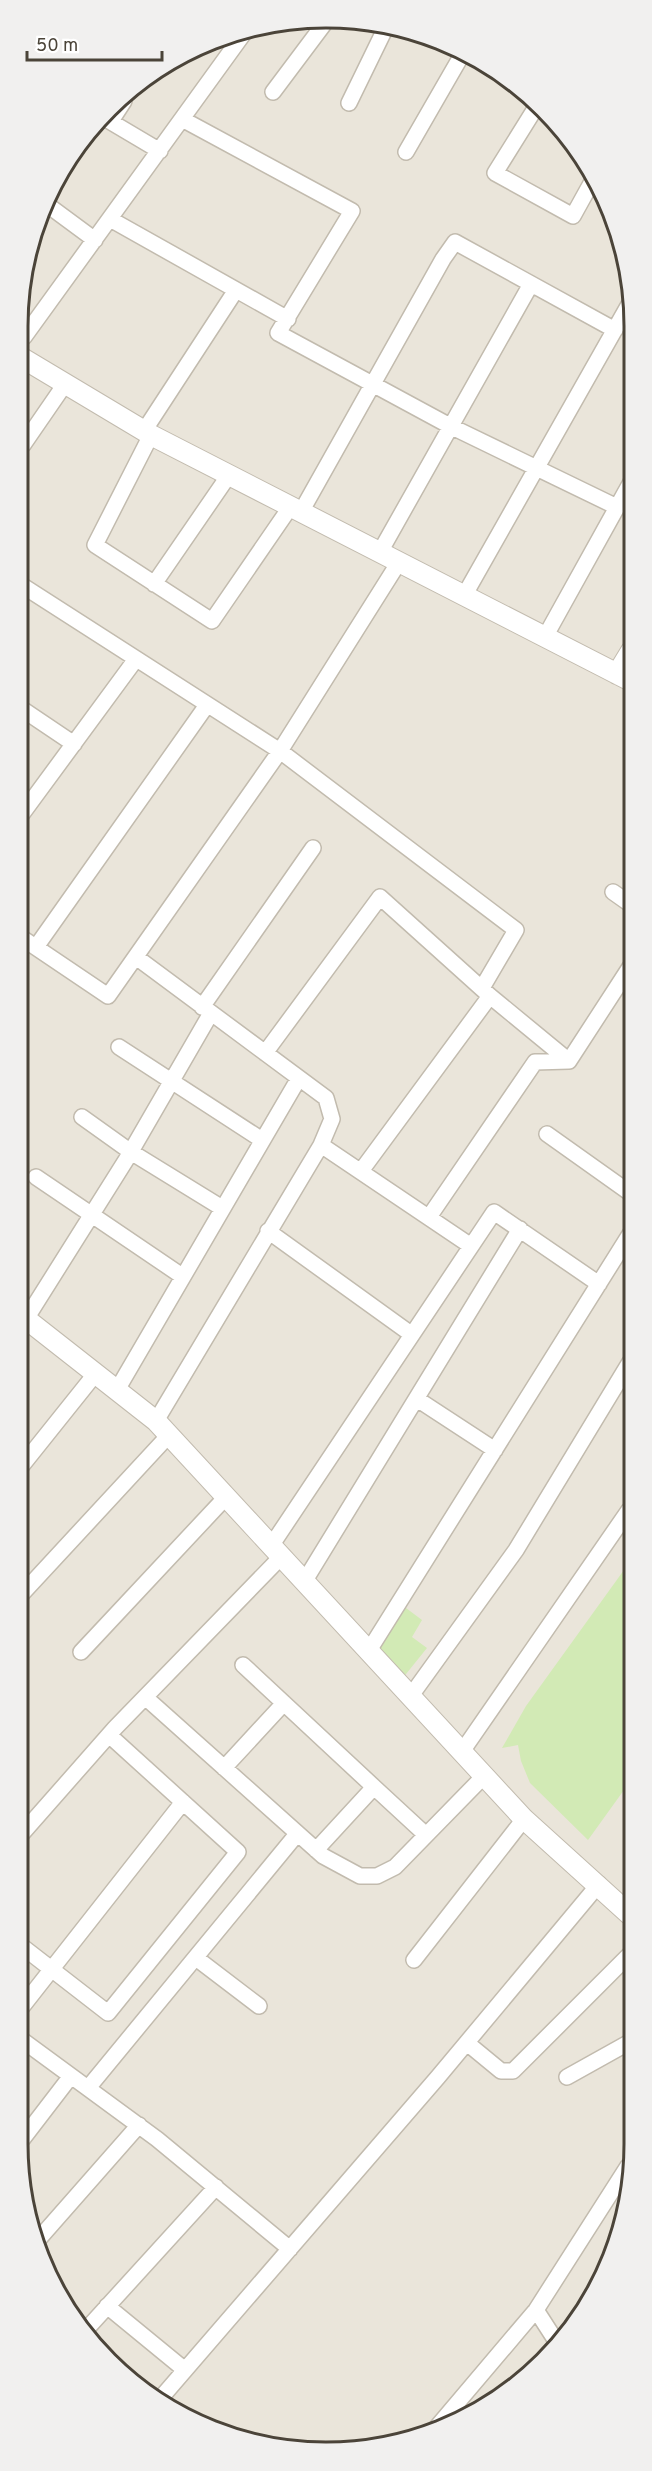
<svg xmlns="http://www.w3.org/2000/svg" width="652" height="2471" font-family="Overpass,sans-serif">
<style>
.residential{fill:#eae5da}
.green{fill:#d2eab5}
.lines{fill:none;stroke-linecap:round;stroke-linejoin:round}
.minor-casing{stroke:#c2bbae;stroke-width:18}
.tertiary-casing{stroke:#c2bbae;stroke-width:22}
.minor{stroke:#fff;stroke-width:15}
.tertiary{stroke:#fff;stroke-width:20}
.rim{fill:none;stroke:#4b4439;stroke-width:3}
</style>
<rect width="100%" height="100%" fill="#f6f3ec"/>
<path class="residential" d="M266,24H386L480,59L544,108L602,190L631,286L628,2205L593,2299L513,2390L406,2442L306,2452L189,2421L95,2348L41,2263L18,2145L24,266L70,155L155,70Z"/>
<path class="green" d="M629,1563V1783L588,1840L530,1783L521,1761L518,1745L502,1748L526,1706Z
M398,1602L422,1620L412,1637L427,1648L402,1679L372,1646Z"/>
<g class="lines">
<g class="minor-casing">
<path id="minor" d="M273,92L324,24
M349,103L387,25
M538,104L495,173L573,216L594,178
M106,119L160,151
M182,119L352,211L278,333L450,426L617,507
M111,121L124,101
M406,152L463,53
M49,206L95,240
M110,219L288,319
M24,337L244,33
M144,431L236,290
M151,435L95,545L212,621L291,506
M23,445L65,384
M301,512L443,259L455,242L615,330
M380,552L531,284
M154,584L229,475
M23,586L280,751L399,562
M464,596L631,301
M545,637L631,482
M22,709L74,744
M22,814L136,659
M613,892L630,904
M22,938L108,996L280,751L516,930L482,988
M36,947L207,705
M136,957L326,1098L332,1119L321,1145L471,1246
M202,1007L313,848
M119,1047L262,1140
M265,1053L380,897L490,996L569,1061
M82,1117L131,1152L222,1208
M547,1134L630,1193
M361,1171L490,996
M36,1177L182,1276
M429,1217L535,1062L569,1061L630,967
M268,1231L411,1334
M21,1327L126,1160L211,1013
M117,1390L299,1078
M417,1399L495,1450
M156,1421L321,1145
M20,1468L96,1373
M271,1546L494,1212L599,1284
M304,1582L520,1229
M20,1596L169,1435
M81,1652L226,1497
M368,1652L630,1234
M243,1665L374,1787L316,1850
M145,1697L323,1856L360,1876H377L395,1867L483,1777
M410,1697L516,1550L630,1362
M461,1753L629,1510
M224,1768L284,1703
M374,1787L426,1835
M19,1837L115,1728L281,1557
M19,1944L108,2013L238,1852L109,1735
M196,1958L259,2006
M414,1960L524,1819
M18,2012L183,1802
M18,2037L157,2139L290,2249
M467,2043L501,2071H513L629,1955
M567,2077L628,2043
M88,2088L297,1834
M18,2145L71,2076
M37,2241L139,2125
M107,2306L185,2370
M536,2310L556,2341
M84,2332L216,2187
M160,2399L438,2077L599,1884
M436,2428L536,2310L628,2166"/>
</g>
<g class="tertiary-casing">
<path id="tertiary" d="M24,359L151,435L631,681
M617,674L631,651
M21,1315L156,1421L524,1819L629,1914"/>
</g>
<use href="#minor" class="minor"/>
<use href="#tertiary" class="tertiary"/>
</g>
<path d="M0 0H652V2471H0ZM326 28H326A298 298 0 0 1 624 326V2144A298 298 0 0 1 326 2442H326A298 298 0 0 1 28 2144V326A298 298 0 0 1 326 28Z" fill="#f1f0ef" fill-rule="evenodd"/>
<path class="rim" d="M326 28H326A298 298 0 0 1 624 326V2144A298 298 0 0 1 326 2442H326A298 298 0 0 1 28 2144V326A298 298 0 0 1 326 28Z"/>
<path d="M27 51v9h135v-9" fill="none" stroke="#4b4439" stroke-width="3"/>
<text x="36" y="51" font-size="18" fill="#4b4439" stroke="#ffffff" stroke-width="4.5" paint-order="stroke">50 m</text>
</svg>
